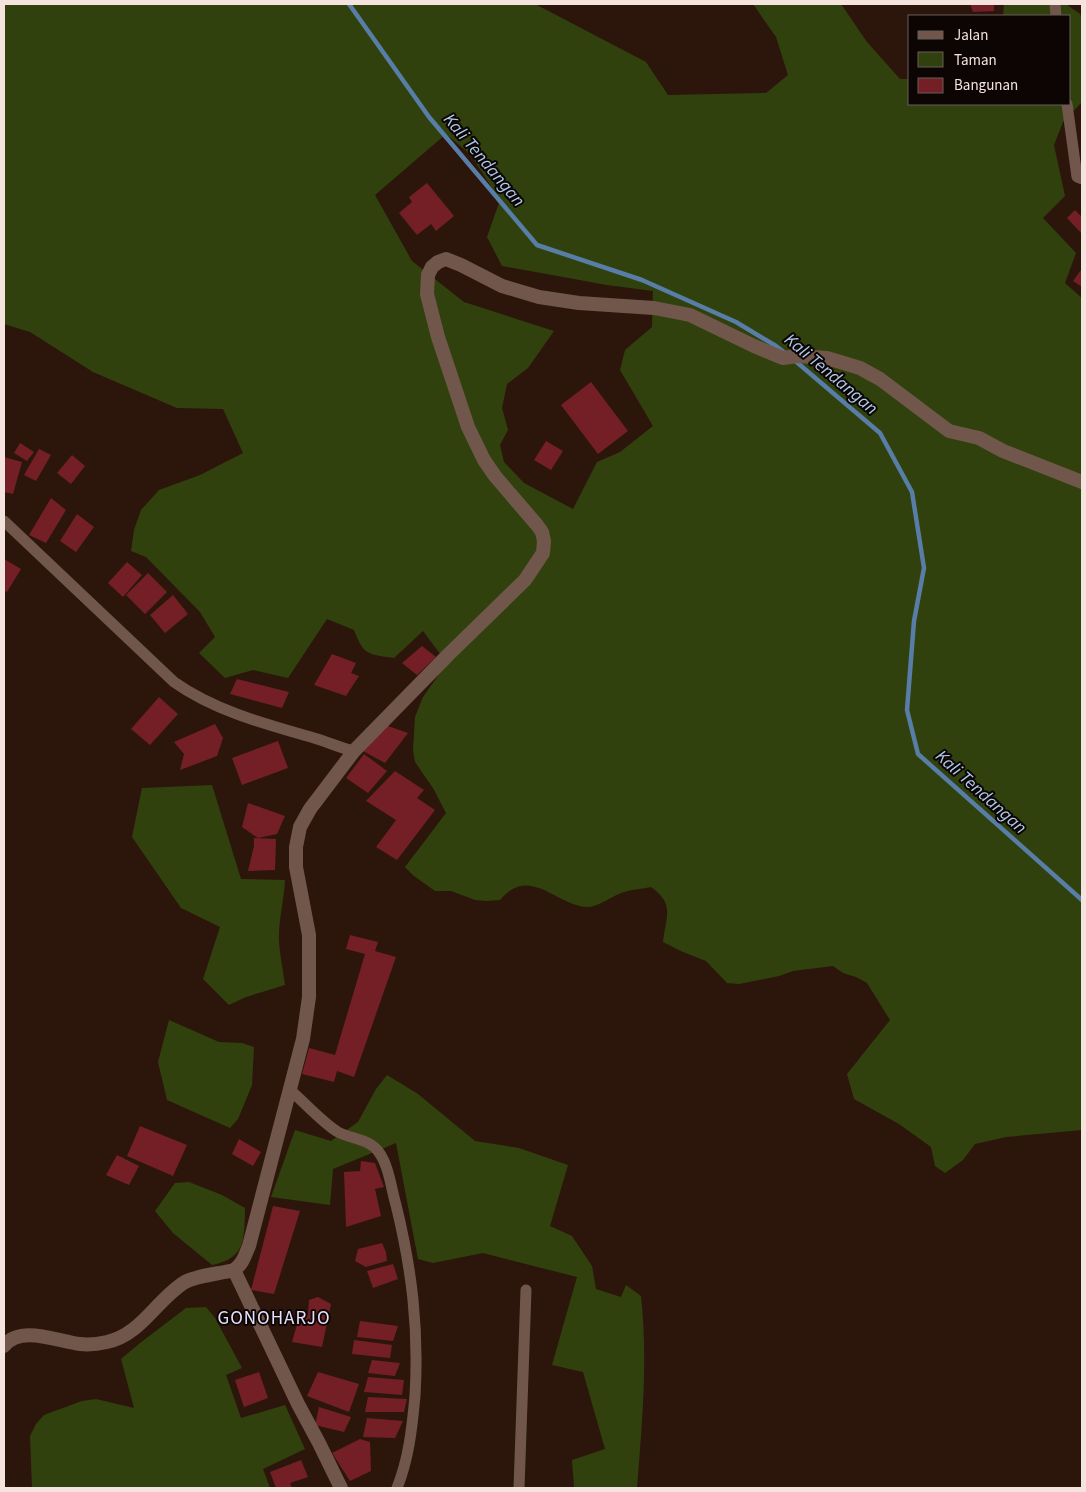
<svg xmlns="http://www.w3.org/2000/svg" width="1086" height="1492" font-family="'Source Sans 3',sans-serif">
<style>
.green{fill:#31410d;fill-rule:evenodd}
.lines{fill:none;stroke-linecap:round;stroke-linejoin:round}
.stream{stroke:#587da6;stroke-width:4.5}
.building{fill:#731f25}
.minor{stroke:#71574b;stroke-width:11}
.tertiary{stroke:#71574b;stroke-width:14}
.labels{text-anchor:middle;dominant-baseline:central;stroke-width:4;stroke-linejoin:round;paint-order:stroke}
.water-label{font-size:18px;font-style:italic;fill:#adcbee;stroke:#0d0503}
.quarter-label{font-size:19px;letter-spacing:1px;fill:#e5e0fe;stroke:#0d0503}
</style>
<rect width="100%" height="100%" fill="#2c160c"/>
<path class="green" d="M4,4H535L646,62L668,95L766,93L788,75L776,37L753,4H841L867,42L900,79H910V104H1070V16H1003L1004,4H1066L1080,14L1082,19V102L1063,122L1054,145L1065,196L1043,218L1076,253L1065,283L1082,298V373L1081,374L1082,378V1130L1006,1137L975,1144L963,1160L945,1173L935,1166L931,1147L899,1124L854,1099L847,1074L890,1020L867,983L856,977L843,973L833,966L793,971L779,976L739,984L727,983L706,961L683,952L663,942C666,916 675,904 651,887C642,889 633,889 624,892C614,895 598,907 588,907C556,906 530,864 500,900L487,901L475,900L451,891H435L414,876L405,867L446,813L433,788L415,762L413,750L415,717L423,697L447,663L423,631L394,658C368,654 364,656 354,630L327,619L288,678L253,670L225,678L199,653L215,637L200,612L146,557L131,551L134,530L141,510L159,490L200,475L243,453L223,409L177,408L93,372L30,332L4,324ZM446,134L470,154L500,200L487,237L502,266L607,285L653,291L652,327L625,350L620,370L653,426L620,452L597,462L573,509L524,483L504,462L500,445L508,430L502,408L507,384L528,368L554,331L464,302L412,261L375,195Z
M212,785L241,879L285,880C284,900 278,923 279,942C280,956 283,971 285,985L246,997L229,1005L203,979L220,927L181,908L132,837L142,788Z
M169,1020L219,1042L242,1043L254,1047L252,1085L238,1119L230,1128L167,1100L158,1062Z
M387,1075L418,1094L475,1141L519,1148L568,1165L550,1226L572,1236L592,1266L596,1289L621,1297L626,1285L641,1296C648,1361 642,1424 637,1488L574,1487L572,1460L605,1449L583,1372L552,1365L577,1277L483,1253L433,1263L418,1259L396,1143L333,1169L330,1205L271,1197L295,1130L331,1141L358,1122L376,1089Z
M189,1182L222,1195L245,1208C244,1238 247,1258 212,1265L173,1233L155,1211L175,1183Z
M206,1307L215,1318L242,1368L226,1375L241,1418L285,1405L305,1449L263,1469L270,1488H32L30,1436L36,1424L44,1415L82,1401L96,1399L134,1408L121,1359L140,1343L186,1308Z"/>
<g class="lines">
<path class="stream" d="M349,4L429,117L537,245L642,280L736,322L776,346L785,353
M793,359L880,433L912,492L924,568L914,621L907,710L918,754L1082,900"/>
</g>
<path class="building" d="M970,4H994V11L973,12Z
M427,183L454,216L436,231L431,224L417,235L399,213L412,202L409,197Z
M1075,210L1082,217V234L1067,218Z
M1081,270H1082V287L1073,281Z
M591,382L628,431L598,454L561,405Z
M546,441L563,451L551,470L534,460Z
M20,443L34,452L27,461L14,453Z
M39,449L51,455L36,481L24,475Z
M72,455L85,466L71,484L57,473Z
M4,457L22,462L13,494L4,492Z
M51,498L66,510L46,543L29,535Z
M77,514L94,527L76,552L60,541Z
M4,559L21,569L7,592L4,590Z
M127,562L142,575L123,597L108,583Z
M148,573L167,592L145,614L126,595Z
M173,595L188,614L165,633L150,615Z
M422,646L436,657L417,675L402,663Z
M332,654L356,663L351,673L359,676L346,696L314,685Z
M237,679L289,692L282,708L230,694Z
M159,697L178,714L150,745L131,729Z
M215,724L223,738L217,756L180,770L184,754L174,742Z
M385,725L408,733L385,763L363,751Z
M278,741L288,768L242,785L232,758Z
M364,754L387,771L368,793L346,778Z
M395,771L424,790L417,798L435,810L397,860L376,847L396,820L366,801Z
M248,803L285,816L277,834L258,838L242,827Z
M254,838L276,839L275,870L248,871L254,846Z
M350,935L378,942L375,951L396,957L354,1077L337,1071L334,1082L302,1074L309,1048L335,1055L365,954L346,949Z
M140,1126L187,1145L173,1176L127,1156Z
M239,1139L261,1152L253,1166L232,1154Z
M117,1155L139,1166L129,1185L106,1175Z
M361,1161L375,1163L384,1187L375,1189L381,1216L346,1227L344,1172L360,1171Z
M273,1206L300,1211L274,1294L251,1290Z
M382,1243L386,1252L387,1261L366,1267L355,1261L358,1249Z
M393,1264L398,1279L373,1288L367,1271Z
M318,1297L331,1304L322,1347L292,1342L300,1314L308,1315L309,1300Z
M360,1321L398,1326L393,1341L357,1337Z
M354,1340L392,1345L390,1358L352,1354Z
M372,1360L400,1363L395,1376L368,1373Z
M259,1372L268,1398L244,1407L235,1380Z
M318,1372L359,1384L349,1412L307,1396Z
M368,1377L404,1380L402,1395L364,1392Z
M368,1397L407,1399L404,1412H365Z
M319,1407L351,1417L344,1432L315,1425Z
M367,1418L403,1421L395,1438L363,1437Z
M360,1439L370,1442L371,1471L350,1481L332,1453Z
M301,1460L308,1477L290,1483L292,1488H276L270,1472Z"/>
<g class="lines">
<path class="minor" d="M1055,4L1056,16
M1067,104L1077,177L1082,179
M4,521L174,682C215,711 265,724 314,738C328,742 340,748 354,751
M290,1090C303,1101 324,1124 338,1132C351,1139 369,1139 378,1151C389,1165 391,1188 396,1205C412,1270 419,1329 415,1396C412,1428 409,1458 397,1488
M519,1488L526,1290"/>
<path class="tertiary" d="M4,1346C20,1324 59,1342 80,1344C89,1345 98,1344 107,1342C141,1335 157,1299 185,1282C198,1275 219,1274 234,1270
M341,1488L319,1443L298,1404L234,1270C243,1264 245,1255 249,1246L303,1039L309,997V935L296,867V847L300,827L310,809L354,751L448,655L525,580L543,553L544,541L542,532L537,525L495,476L484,460L468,427L438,337L427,294L428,275L432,267L438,262L446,259L461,265L502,286L539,297L579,303L654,308L690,315L754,346L783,358L797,356L827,358L860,368L880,379L949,431L979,438L1003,451L1082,482"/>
</g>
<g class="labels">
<g class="water-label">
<text transform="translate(484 160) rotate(50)">Kali Tendangan</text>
<text transform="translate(831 374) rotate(40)">Kali Tendangan</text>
<text transform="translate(981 792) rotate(42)">Kali Tendangan</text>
</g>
<g class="quarter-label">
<text x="274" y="1318">GONOHARJO</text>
</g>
</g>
<rect width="1086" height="1492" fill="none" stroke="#f4e4dd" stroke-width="10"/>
<rect x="908" y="15" width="162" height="90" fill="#0d0503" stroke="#695e5a"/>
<rect x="918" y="31" width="25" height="8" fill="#71574b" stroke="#695e5a"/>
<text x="954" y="40" font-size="15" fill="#f4e4dd">Jalan</text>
<rect x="918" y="52" width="25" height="15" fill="#31410d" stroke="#695e5a"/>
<text x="954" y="65" font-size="15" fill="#f4e4dd">Taman</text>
<rect x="918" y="78" width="25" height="15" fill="#731f25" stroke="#695e5a"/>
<text x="954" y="90" font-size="15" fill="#f4e4dd">Bangunan</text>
</svg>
